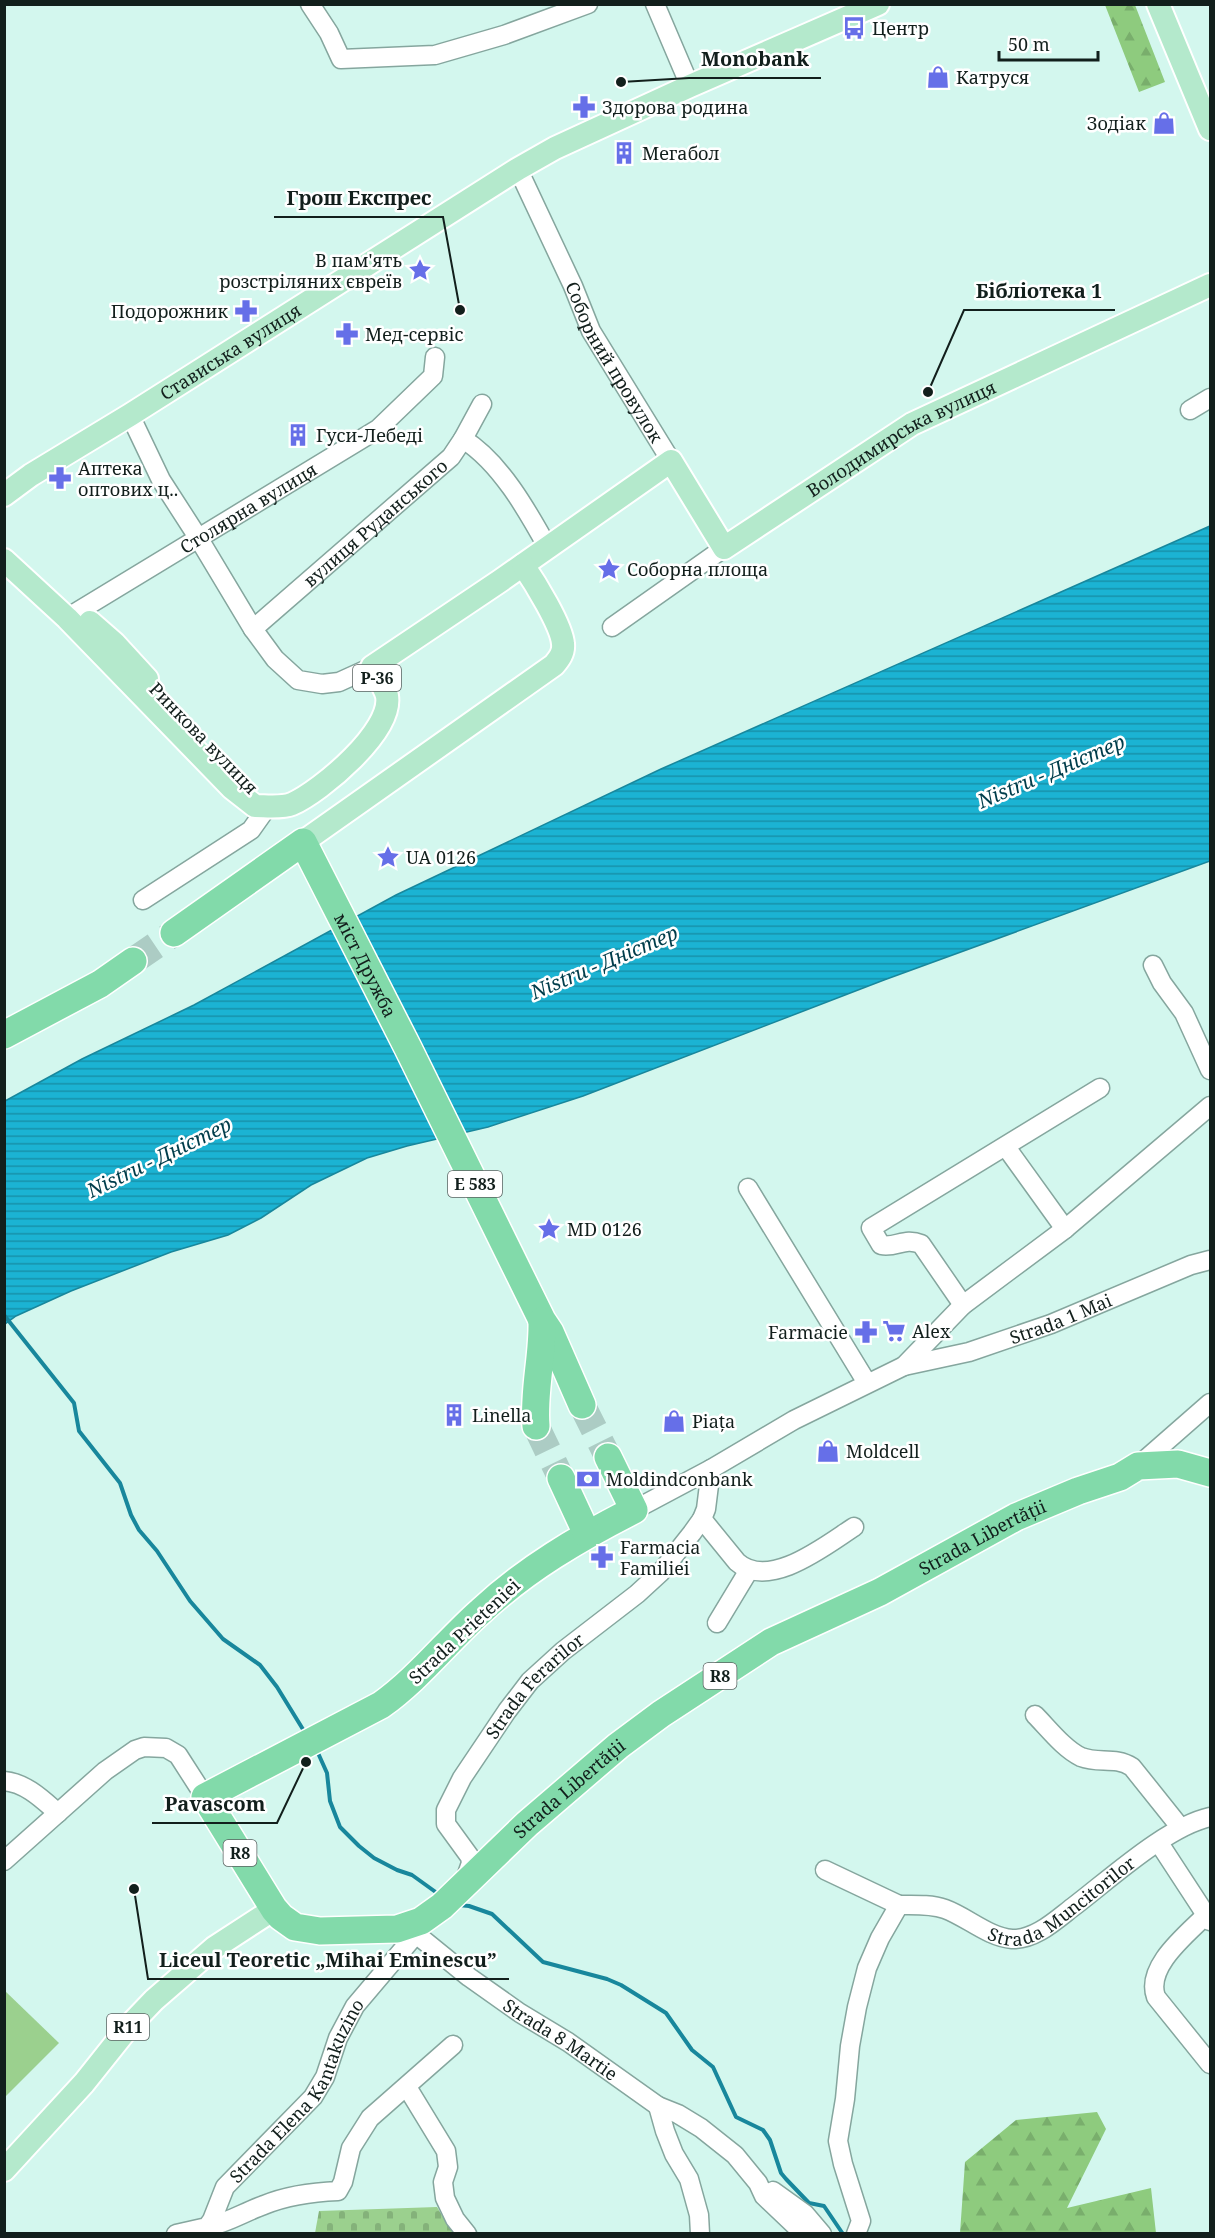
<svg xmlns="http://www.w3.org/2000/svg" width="1215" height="2238" font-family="'Noto Serif',serif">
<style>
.grass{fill:#9bd08e}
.forest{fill:url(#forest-firs)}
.cemetery{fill:url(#cemetery-stones)}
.water{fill:url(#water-rules);stroke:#18879c;stroke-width:1.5}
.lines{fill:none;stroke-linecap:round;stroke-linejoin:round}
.stream{stroke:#18879c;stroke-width:4}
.highway-tunnel{stroke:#acccc4;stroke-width:27;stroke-dasharray:27 14;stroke-linecap:butt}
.minor-casing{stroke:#85a69e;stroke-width:21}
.major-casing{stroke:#fff;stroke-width:26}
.highway-casing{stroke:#fff;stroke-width:30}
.minor{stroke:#fff;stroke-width:18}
.major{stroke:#b4e9cc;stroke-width:22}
.highway{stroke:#82daaa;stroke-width:27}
.labels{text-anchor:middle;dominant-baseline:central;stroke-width:5;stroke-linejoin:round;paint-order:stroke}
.shield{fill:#fff;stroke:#596260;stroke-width:1.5}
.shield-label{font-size:16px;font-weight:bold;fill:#121f1c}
.poi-label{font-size:18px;fill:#121f1c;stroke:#fff;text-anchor:start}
.street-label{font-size:18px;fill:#121f1c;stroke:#fff}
.water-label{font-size:20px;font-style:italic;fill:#003d4b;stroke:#fff}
.leader{fill:none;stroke:#121f1c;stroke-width:2}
.callout-dot{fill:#121f1c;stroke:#fff;stroke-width:2}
.callout-label{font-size:20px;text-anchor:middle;font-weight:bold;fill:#121f1c;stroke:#fff;stroke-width:5;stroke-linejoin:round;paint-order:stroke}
</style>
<defs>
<pattern id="forest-firs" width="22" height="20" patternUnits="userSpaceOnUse" patternTransform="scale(1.5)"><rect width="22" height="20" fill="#8ecb7e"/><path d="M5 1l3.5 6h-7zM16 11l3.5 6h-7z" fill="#79ae6c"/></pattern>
<pattern id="cemetery-stones" width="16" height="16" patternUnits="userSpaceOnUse" patternTransform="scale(1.5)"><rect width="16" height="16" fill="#9bd08e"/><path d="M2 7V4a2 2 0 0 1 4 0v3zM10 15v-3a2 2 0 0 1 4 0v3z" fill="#84b27a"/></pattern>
<pattern id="water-rules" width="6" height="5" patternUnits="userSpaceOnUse" patternTransform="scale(1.5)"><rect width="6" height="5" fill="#1bb3d3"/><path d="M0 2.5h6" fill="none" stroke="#1791aa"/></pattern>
</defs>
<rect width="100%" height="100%" fill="#d3f7ee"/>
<path class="grass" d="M4,1990L59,2043L5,2097H4Z"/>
<path class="forest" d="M1105,5H1135L1165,82L1139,92Z
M1097,2112L1106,2129L1067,2208L1151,2188L1156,2233H960L965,2162L1016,2120Z"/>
<path class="cemetery" d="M437,2207L453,2233H315L319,2211Z"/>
<path class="water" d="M1210,526V861L884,980L583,1096L488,1127L407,1146L367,1158L311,1185L261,1218L228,1235L171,1252L71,1291L16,1316L5,1324V1101L82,1059L194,1005L396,895L661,769Z"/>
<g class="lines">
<path class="stream" d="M4,1315L74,1403L79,1431L120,1483L131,1515L139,1530L157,1551L190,1601L223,1639L260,1665L277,1687L304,1731
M318,1753L327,1773L330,1801L340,1827L359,1846L374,1858L397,1870L412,1875L437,1893
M458,1905L469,1906L492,1914L543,1962L607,1979L621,1985L666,2013L692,2050L713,2067L736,2117L763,2130L770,2140L781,2173L786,2179L809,2203L824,2206L843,2234"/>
<path class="highway-tunnel" d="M133,961L174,933
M582,1405L608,1457
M536,1426L561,1478"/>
<g class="minor-casing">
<g id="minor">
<path d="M310,4L329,33L341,59L435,55L504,35L588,4"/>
<path d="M655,4L690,86"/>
<path id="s1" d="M518,169L573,286L591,331L671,461"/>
<path d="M1190,410L1210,398"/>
<path d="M130,415L161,480L199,539L253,629L275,659L298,680L322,684L339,682L372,667"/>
<path d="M463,439C500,462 527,510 548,548"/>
<path id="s2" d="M67,618L378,429L433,376L435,357"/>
<path d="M612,627L724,548"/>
<path id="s3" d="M253,629L451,457L463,439L482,404"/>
<path d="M143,900L251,830L268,806"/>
<path d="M1153,965L1162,983L1184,1013L1210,1070"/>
<path d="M1006,1147L1065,1229"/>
<path d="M748,1188L867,1383"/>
<path d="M963,1305L921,1244C904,1237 897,1248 881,1245L871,1228L1100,1088"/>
<path id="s4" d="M904,1366L969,1352L1051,1324L1191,1265L1210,1260"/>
<path d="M1138,1466L1210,1403"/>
<path d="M634,1510L711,1469L794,1420L904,1366L963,1305L1065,1229L1210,1106"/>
<path d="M702,1519L737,1562C769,1591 826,1545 854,1527"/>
<path d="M717,1623L749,1570"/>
<path d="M1035,1715C1048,1728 1064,1749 1081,1757C1099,1764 1115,1756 1132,1767L1180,1827"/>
<path d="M4,1781C26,1783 42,1799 58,1813"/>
<path d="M1159,1843L1210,1921"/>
<path d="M4,1861L105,1771L135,1750L144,1747L166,1748L178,1755L205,1797"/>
<path d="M825,1870L899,1905"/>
<path id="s5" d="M464,1883L471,1863L470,1857L446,1824V1810L462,1778L507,1711L530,1681L563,1651L637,1594L661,1572L692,1533L702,1519L706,1509L711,1469"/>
<path d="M1206,1915C1186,1935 1145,1967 1156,1997L1210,2064"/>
<path id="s6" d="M410,1926L416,1934L469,1977L520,2013L568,2042L658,2106L678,2114L701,2128L735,2155L758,2183L764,2196L804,2234"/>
<path d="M407,2087L446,2151L448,2167L443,2182L445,2198L455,2219L467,2234"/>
<path d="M658,2106L665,2131L674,2154L689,2179L699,2215L700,2234"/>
<path d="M773,2191L805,2214L822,2234"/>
<path d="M207,2227C228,2223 244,2212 264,2205C286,2196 314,2192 338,2191L343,2182L351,2148L370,2118L453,2045"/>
<path id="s7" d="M176,2234L207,2227L212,2220L225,2187L313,2097L325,2077L338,2038L355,2006L416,1934"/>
<path id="s8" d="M856,2234L861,2221L843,2164L838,2141L845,2099L850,2046L857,2007L867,1968L880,1938L899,1905C914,1905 931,1904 945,1909C967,1917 988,1937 1012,1939C1035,1940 1056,1920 1073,1907C1110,1879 1166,1827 1210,1817"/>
</g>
</g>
<g class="major-casing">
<g id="major">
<path d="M1158,4L1210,129"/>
<path id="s9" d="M4,495L31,475L130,415L518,169L555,148L690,86L878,4"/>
<path id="s10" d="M4,560L67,618L232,788L255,806C266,806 282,808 292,804C321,791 393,731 387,696C385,687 376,675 372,667L500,581L671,461L724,548L912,424L1210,285"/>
<path d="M90,622L114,643L147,679"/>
<path d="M303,842L554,665C559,659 564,653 563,644C562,626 534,581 523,565"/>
<path d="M4,2170L84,2083L131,2024L154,2000L214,1948L274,1909"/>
</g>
</g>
<g class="highway-casing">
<g id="highway">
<path id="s11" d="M174,933L303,842L408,1048L542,1320L550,1332L582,1405"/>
<path d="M4,1035L100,984L133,961"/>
<path d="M536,1426C533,1391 543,1356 542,1321"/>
<path id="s12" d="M608,1457L634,1510C579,1538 526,1569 481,1611C447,1641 418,1679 381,1705L205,1797L274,1909L281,1917L295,1927L320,1931L397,1929L421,1921L442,1906L527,1824L618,1746L661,1714L771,1642L880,1592L1016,1517L1078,1491L1120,1477L1138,1466L1178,1464L1210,1473"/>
<path d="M561,1478L587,1534"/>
</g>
</g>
<use href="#minor" class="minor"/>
<use href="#major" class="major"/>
<use href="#highway" class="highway"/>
</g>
<defs>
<g id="bus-bare" transform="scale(1.8)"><path d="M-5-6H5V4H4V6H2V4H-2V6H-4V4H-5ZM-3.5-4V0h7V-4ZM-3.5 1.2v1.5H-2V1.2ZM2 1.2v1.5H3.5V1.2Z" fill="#666fe8" stroke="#fff" stroke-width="2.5" paint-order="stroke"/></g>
<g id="shop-bare" transform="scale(1.8)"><path d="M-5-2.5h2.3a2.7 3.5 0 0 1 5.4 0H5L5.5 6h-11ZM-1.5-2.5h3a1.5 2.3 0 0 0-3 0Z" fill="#666fe8" stroke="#fff" stroke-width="2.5" paint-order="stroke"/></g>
<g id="pharmacy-bare" transform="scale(1.8)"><path d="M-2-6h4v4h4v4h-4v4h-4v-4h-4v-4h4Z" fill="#666fe8" stroke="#fff" stroke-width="2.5" paint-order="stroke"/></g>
<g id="building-bare" transform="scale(1.8)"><path d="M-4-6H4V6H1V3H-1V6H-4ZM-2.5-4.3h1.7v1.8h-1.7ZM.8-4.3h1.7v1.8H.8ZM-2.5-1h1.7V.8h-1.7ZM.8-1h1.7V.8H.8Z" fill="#666fe8" stroke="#fff" stroke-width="2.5" paint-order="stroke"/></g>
<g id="sight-bare" transform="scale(1.8)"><path d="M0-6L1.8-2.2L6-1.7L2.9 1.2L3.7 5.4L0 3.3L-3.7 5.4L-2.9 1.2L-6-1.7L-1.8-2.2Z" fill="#666fe8" stroke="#fff" stroke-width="2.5" paint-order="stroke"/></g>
<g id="supermarket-bare" transform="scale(1.8)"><path d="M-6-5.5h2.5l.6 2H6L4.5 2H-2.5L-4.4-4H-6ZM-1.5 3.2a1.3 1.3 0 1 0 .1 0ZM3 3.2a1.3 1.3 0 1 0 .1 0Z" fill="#666fe8" stroke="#fff" stroke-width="2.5" paint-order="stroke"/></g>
<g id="bank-bare" transform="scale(1.8)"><path d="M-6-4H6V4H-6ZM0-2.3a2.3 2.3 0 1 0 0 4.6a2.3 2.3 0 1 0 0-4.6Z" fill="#666fe8" stroke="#fff" stroke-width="2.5" paint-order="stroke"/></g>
</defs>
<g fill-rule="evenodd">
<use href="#bus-bare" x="854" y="28"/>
<use href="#shop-bare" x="938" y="77"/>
<use href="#pharmacy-bare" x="584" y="107"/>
<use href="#shop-bare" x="1164" y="123"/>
<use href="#building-bare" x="624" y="153"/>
<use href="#sight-bare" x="420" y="270"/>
<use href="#pharmacy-bare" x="246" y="311"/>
<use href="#pharmacy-bare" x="347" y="334"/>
<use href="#building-bare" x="298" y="435"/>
<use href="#pharmacy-bare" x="60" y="478"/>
<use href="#sight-bare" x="609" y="569"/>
<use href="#sight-bare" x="388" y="857"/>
<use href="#sight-bare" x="549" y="1229"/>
<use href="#supermarket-bare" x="894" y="1331"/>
<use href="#pharmacy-bare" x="866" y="1332"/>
<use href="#building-bare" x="454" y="1415"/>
<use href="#shop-bare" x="674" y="1421"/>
<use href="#shop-bare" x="828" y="1451"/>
<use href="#bank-bare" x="588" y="1479"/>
<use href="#pharmacy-bare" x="602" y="1557"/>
</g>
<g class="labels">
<g class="shield">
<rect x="353" y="665" width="48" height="26" rx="4.5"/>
<rect x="448" y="1171" width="54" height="26" rx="4.5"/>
<rect x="703.5" y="1663" width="33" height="26" rx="4.5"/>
<rect x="223.5" y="1840" width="33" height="26" rx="4.5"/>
<rect x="107" y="2014" width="42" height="26" rx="4.5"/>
</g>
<g class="shield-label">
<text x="377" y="678">Р-36</text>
<text x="475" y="1184">E 583</text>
<text x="720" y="1676">R8</text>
<text x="240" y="1853">R8</text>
<text x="128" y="2027">R11</text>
</g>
<g class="poi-label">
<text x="872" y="28">Центр</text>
<text x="956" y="77">Катруся</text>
<text x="602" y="107">Здорова родина</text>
<text x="1146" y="123" text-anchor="end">Зодіак</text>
<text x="642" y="153">Мегабол</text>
<text x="402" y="260" text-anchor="end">В пам'ять<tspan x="402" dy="21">розстріляних євреїв</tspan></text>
<text x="228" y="311" text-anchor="end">Подорожник</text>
<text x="365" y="334">Мед-cервіс</text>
<text x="316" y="435">Гуси-Лебеді</text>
<text x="78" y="468">Аптека<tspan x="78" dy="21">оптових ц..</tspan></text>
<text x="627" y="569">Соборна площа</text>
<text x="406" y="857">UA 0126</text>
<text x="567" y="1229">MD 0126</text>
<text x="912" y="1331">Alex</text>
<text x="848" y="1332" text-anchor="end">Farmacie</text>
<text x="472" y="1415">Linella</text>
<text x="692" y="1421">Piața</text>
<text x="846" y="1451">Moldcell</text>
<text x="606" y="1479">Moldindconbank</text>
<text x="620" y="1547">Farmacia<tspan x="620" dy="21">Familiei</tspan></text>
</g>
<g class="street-label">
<text stroke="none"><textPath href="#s9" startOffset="268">Стависька вулиця</textPath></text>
<text stroke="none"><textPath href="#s1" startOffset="216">Соборний провулок</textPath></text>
<text stroke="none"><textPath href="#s10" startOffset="1245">Володимирська вулиця</textPath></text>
<text stroke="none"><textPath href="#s2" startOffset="212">Столярна вулиця</textPath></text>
<text stroke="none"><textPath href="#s3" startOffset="162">вулиця Руданського</textPath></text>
<text transform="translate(204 738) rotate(46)">Ринкова вулиця</text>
<text stroke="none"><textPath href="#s11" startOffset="296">міст Дружба</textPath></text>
<text stroke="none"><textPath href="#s4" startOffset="164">Strada 1 Mai</textPath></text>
<text stroke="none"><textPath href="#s12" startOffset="1551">Strada Libertății</textPath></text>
<text transform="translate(464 1631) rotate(-43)">Strada Prieteniei</text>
<text stroke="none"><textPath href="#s5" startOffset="236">Strada Ferarilor</textPath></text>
<text stroke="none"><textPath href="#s12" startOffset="1065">Strada Libertății</textPath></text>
<text stroke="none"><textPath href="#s8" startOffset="525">Strada Muncitorilor</textPath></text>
<text stroke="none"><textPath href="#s6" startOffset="189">Strada 8 Martie</textPath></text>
<text stroke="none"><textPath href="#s7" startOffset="198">Strada Elena Kantakuzino</textPath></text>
</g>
<g class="water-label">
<text transform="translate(1051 771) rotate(-23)">Nistru - Дністер</text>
<text transform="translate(604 962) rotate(-23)">Nistru - Дністер</text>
<text transform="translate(159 1157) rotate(-26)">Nistru - Дністер</text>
</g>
</g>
<path class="leader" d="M621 82L689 78H821M460 310L443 217H274M928 392L964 310H1115M306 1762L277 1823H152M134 1889L148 1979H509"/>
<g class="callout-dot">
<circle cx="621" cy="82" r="6"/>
<circle cx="460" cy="310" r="6"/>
<circle cx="928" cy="392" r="6"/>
<circle cx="306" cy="1762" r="6"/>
<circle cx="134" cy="1889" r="6"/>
</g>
<g class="callout-label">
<text x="755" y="66">Monobank</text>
<text x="359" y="205">Грош Експрес</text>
<text x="1039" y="298">Бібліотека 1</text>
<text x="215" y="1811">Pavascom</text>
<text x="328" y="1967">Liceul Teoretic „Mihai Eminescu”</text>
</g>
<rect width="1215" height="2238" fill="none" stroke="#121f1c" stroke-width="12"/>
<path d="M999 51v9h99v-9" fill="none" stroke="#121f1c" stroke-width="3"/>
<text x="1008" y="51" font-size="18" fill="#121f1c" stroke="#ffffff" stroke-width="4.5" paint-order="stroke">50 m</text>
</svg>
